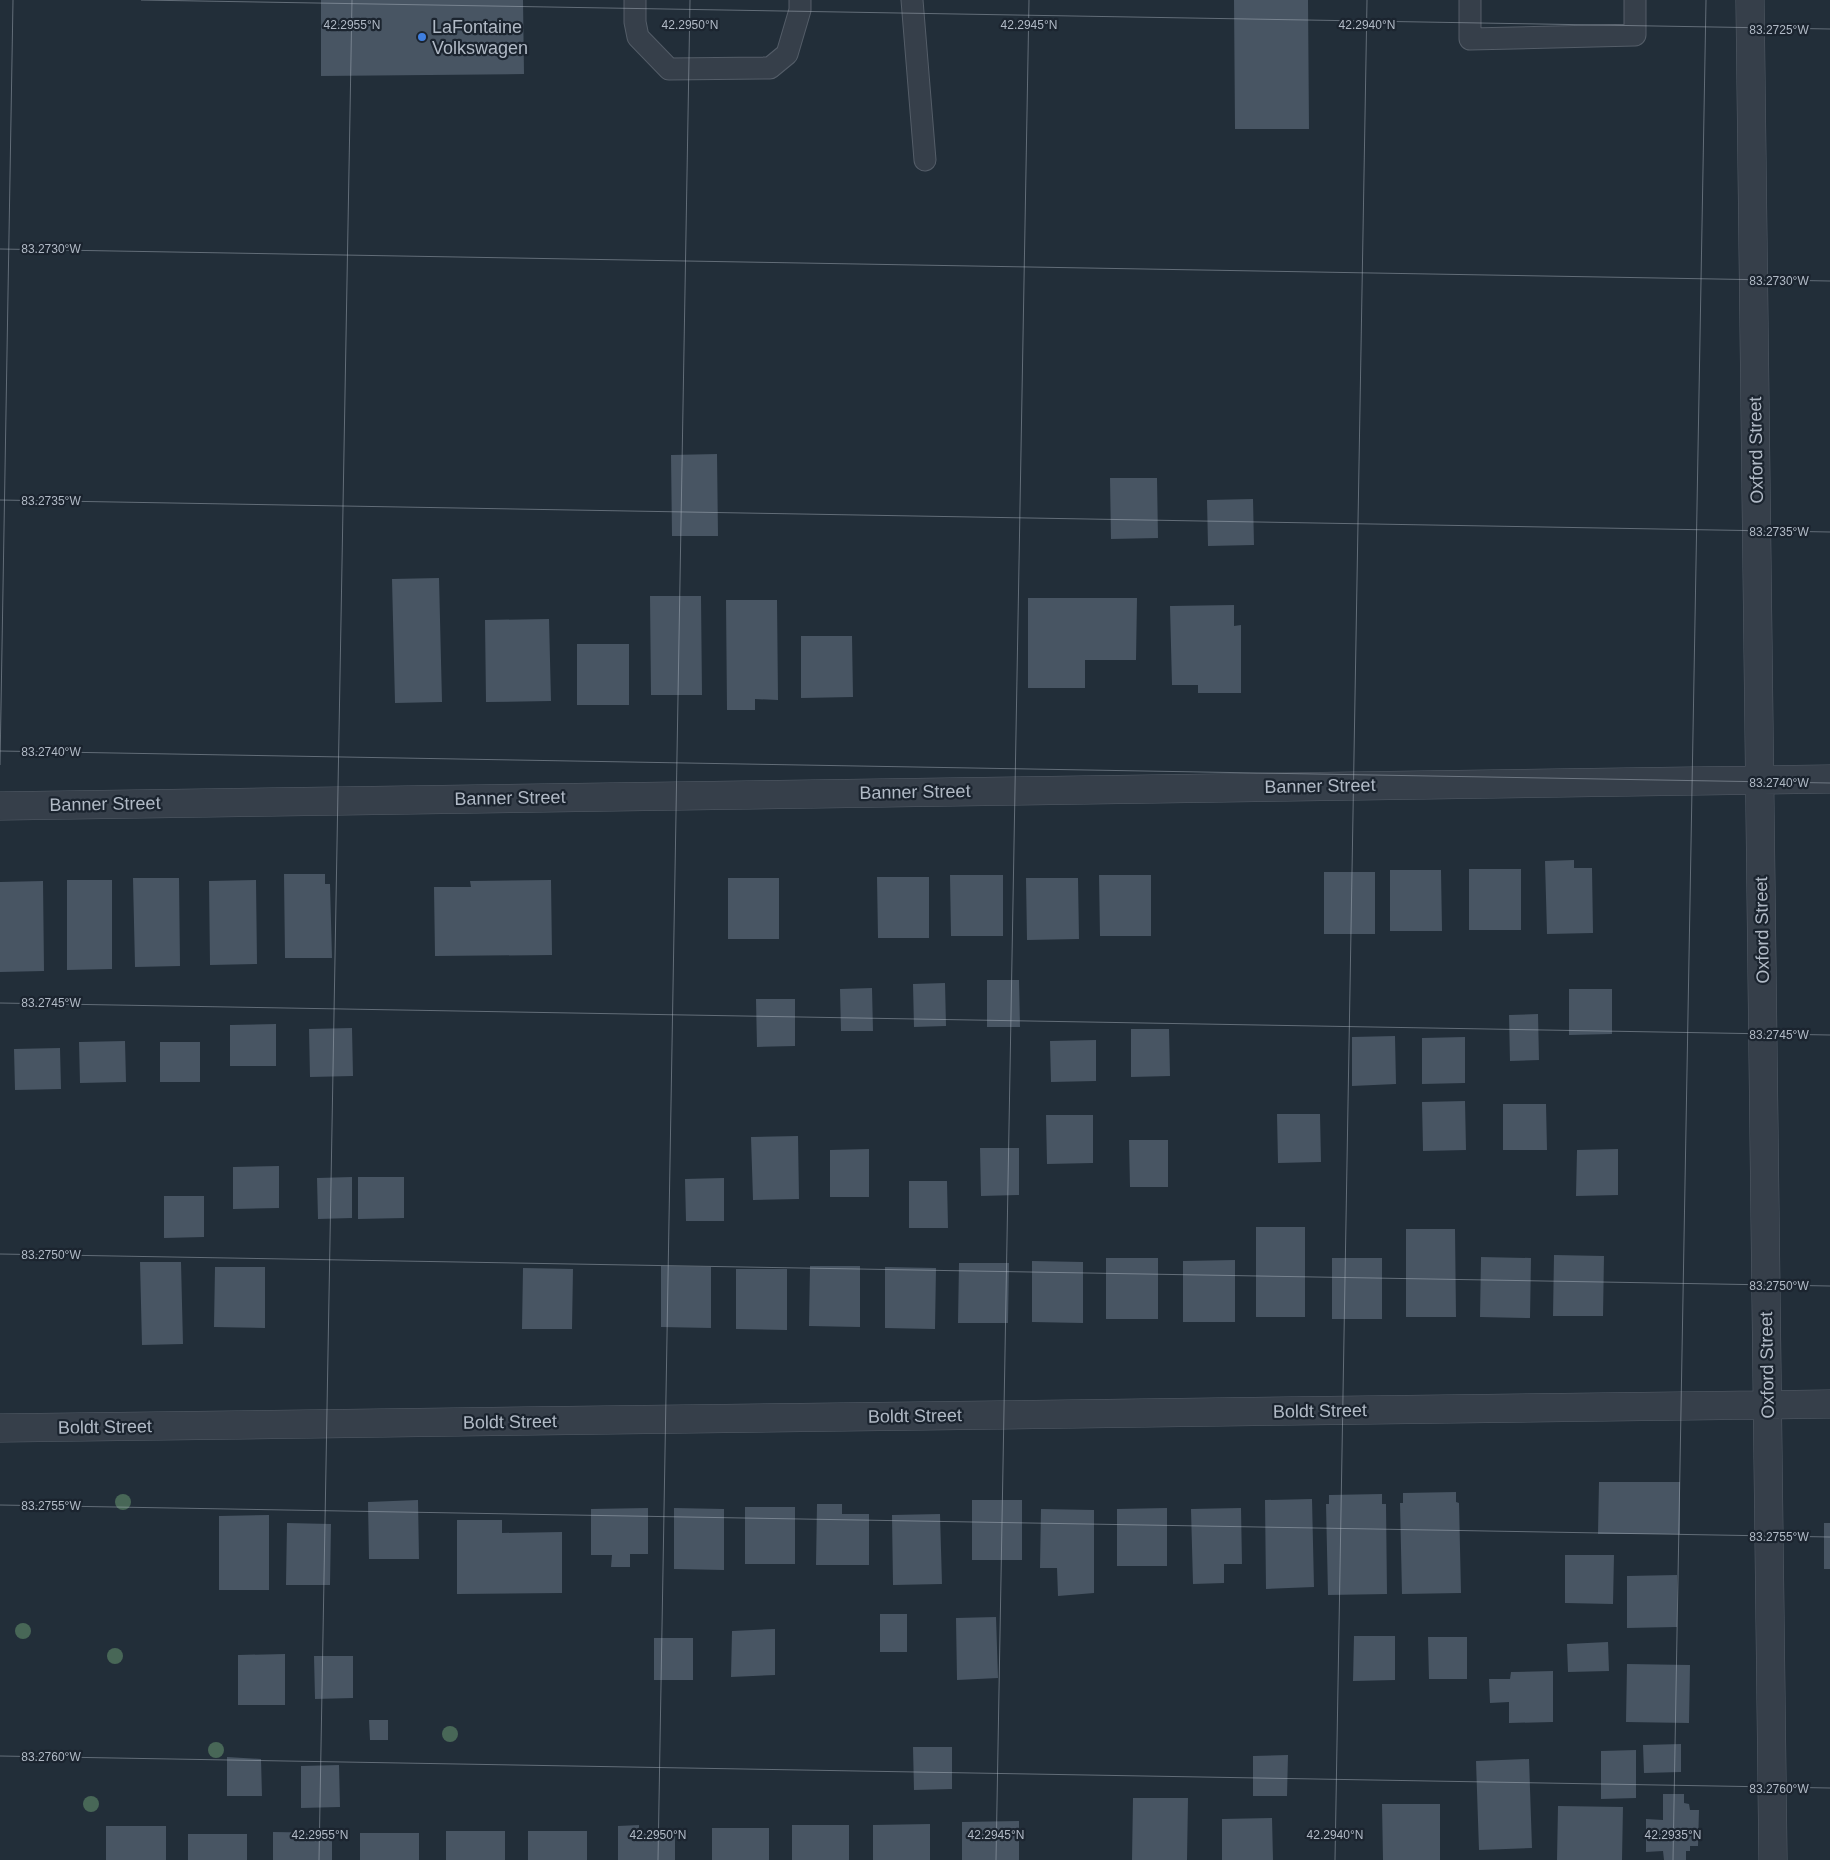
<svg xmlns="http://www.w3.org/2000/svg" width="1830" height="1860" font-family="Helvetica,sans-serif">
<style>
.building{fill:#485563}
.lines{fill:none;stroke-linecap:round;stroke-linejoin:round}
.lane-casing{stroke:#545d68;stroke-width:23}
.street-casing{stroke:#545d68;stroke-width:29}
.lane{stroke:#363f4a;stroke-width:21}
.street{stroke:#363f4a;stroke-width:28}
.tree{fill:#486757}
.ticks{fill:none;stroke:#b1bac6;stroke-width:1;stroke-opacity:0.45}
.shop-dot{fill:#3f7fe0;stroke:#1b242f;stroke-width:2}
.labels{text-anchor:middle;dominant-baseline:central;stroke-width:4.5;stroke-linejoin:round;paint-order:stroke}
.poi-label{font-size:18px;fill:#b1bac6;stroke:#1b242f;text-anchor:start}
.street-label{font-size:18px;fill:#b1bac6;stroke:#1b242f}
.ticks-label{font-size:12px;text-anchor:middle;fill:#b1bac6;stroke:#1b242f;stroke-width:4.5;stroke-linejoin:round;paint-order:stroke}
</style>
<rect width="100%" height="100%" fill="#222e39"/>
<path class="building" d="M321,0H523L524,74L321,76Z
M1234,0H1308L1309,129H1235Z
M717,454L718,536H672L671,455Z
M1110,478H1157L1158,538L1111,539Z
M1253,499L1254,545L1208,546L1207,500Z
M439,578L442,702L395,703L392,579Z
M650,596H701L702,695H651Z
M1028,598H1137L1136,660H1085V688H1028Z
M726,600H777L778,700L755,699V710H727Z
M1234,605V626L1241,625V693H1198V685H1172L1170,606Z
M549,619L551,701L486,702L485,620Z
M801,636H852L853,697L801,698Z
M577,644H629V705H577Z
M1574,860V868H1592L1593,933L1547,934L1545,861Z
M1469,869H1521V930H1469Z
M1390,870H1441L1442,931H1390Z
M1324,872H1375V934H1324Z
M284,874H325V884H330L332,958H285Z
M950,875H1003V936H951Z
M1099,875H1151V936H1100Z
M877,877H929V938H878Z
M133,878H179L180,966L135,967Z
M728,878H779V939H728Z
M1026,878H1078L1079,939L1027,940Z
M67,880H112V969L67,970Z
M256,880L257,964L210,965L209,881Z
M551,880L552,955L435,956L434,887H471L470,881Z
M43,881L44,971L0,972V882Z
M987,980H1019L1020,1027H987Z
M945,983L946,1026L914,1027L913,984Z
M872,988L873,1031H841L840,989Z
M1569,989H1612V1034L1569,1035Z
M756,999H795V1046L757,1047Z
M1538,1014L1539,1060L1510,1061L1509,1015Z
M276,1024V1066H230V1025Z
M352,1028L353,1076L310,1077L309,1029Z
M1131,1029H1169L1170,1076L1131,1077Z
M1395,1036L1396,1084L1352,1086V1037Z
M1465,1037V1083L1422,1084V1038Z
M1096,1040V1081L1051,1082L1050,1041Z
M125,1041L126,1082L80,1083L79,1042Z
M160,1042H200V1082H160Z
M60,1048L61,1089L15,1090L14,1049Z
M1465,1101L1466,1150L1423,1151L1422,1102Z
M1503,1104H1546L1547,1150H1503Z
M1277,1114H1320L1321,1162L1278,1163Z
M1046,1115H1093V1163L1047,1164Z
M798,1136L799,1199L753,1200L751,1137Z
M1129,1140H1168V1187H1130Z
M980,1148H1019V1195L981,1196Z
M869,1149V1197H830V1150Z
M1618,1149V1195L1576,1196L1577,1150Z
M279,1166V1208L233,1209V1167Z
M352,1177V1218L318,1219L317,1178Z
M358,1177H404V1218L358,1219Z
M724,1178V1221H686L685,1179Z
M909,1181H947L948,1228H909Z
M164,1196H204V1237L164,1238Z
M1256,1227H1305V1317H1256Z
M1406,1229H1455L1456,1317H1406Z
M1554,1255L1604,1256L1603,1316H1553Z
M1481,1257L1531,1258L1530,1318L1480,1317Z
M1106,1258H1158V1319H1106Z
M1332,1258H1382V1319H1332Z
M1235,1260V1322H1183V1261Z
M1032,1261L1083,1262V1323L1032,1322Z
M140,1262H181L183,1344L142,1345Z
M959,1263H1009L1008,1323H958Z
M661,1266L711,1267V1328L661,1327Z
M810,1266H860V1327L809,1326Z
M215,1267H265V1328L214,1327Z
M885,1267L936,1268L935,1329L885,1328Z
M523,1268L573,1269L572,1329H522Z
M736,1269H787V1330L736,1329Z
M1599,1482H1680V1534H1598Z
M1456,1492V1502L1459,1503L1461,1593L1402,1594L1400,1503H1403V1493Z
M1382,1494V1504H1386L1387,1594L1328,1595L1326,1504H1329V1495Z
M1312,1499L1314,1587L1266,1589L1265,1500Z
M418,1500L419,1559H369L368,1502Z
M972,1500H1022V1560H972Z
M817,1504H842V1514H869V1565H816Z
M745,1507H795V1564H745Z
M648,1508V1554H630V1567H611L612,1555H591V1509Z
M674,1508L724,1509V1570L674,1569Z
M1167,1508V1566H1117V1509Z
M1241,1508L1242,1564H1224V1583L1193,1584L1191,1509Z
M1041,1509L1094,1510V1593L1058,1596L1057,1568H1040Z
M940,1514L942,1584L893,1585L892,1515Z
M269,1515V1590H219V1516Z
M457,1520H502V1533L562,1532V1593L457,1594Z
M287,1523L331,1524L330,1585H286Z
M1824,1523H1830V1569H1824Z
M1565,1555H1614L1613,1604L1565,1603Z
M1677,1575V1627L1627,1628V1576Z
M880,1614H907V1652H880Z
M996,1617L998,1678L957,1680L956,1618Z
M775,1629V1675L731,1677L732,1631Z
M1354,1636H1395V1680L1353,1681Z
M1428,1637H1467V1679H1429Z
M654,1638H693V1680H654Z
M1608,1642L1609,1671L1568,1672L1567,1644Z
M285,1654V1705H238V1655Z
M314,1656H353V1698L315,1699Z
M1627,1664L1690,1665L1689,1723L1626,1722Z
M1553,1671V1722L1509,1723V1702L1490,1703L1489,1679H1510L1511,1672Z
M369,1720H388V1740H370Z
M1681,1744V1772L1644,1773L1643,1745Z
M913,1747H952V1789L914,1790Z
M1636,1750V1798L1601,1799V1751Z
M1288,1755L1287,1796H1253V1756Z
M227,1757L261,1759L262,1796H227Z
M1529,1759L1532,1848L1479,1850L1476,1761Z
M339,1765L340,1807L301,1808V1766Z
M1663,1794H1684V1803L1689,1804L1690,1810H1699L1698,1846H1690V1851H1686V1860H1664L1663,1851L1646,1852V1819L1663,1820Z
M1133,1798H1188L1187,1860H1132Z
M1382,1804H1440V1860H1383Z
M1558,1806L1623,1807L1622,1860H1557Z
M1272,1818L1273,1860H1222V1819Z
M1019,1821V1860H962V1822Z
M930,1824V1860H873V1825Z
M639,1825V1833H675V1860H618V1826Z
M792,1825H849V1860H792Z
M106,1826H166V1860H106Z
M712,1828H769V1860H712Z
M446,1831H505V1860H446Z
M528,1831H587V1860H528Z
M273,1832L332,1833V1860H273Z
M360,1833H419V1860H360Z
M188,1834H247V1860H188Z"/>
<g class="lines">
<g class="lane-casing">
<path id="lane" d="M635,0V22L638,37L669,69L770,68L787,54L800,10V0
M912,0L925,160
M1470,0V39L1635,35V0"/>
</g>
<g class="street-casing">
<path id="street" d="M1750,0L1773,1860
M0,806L1830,779
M0,1428L1830,1404"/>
</g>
<use href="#lane" class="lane"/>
<use href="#street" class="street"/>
</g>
<g class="tree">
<circle cx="123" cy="1502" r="8"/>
<circle cx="23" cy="1631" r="8"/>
<circle cx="115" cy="1656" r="8"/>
<circle cx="450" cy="1734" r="8"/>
<circle cx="216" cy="1750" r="8"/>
<circle cx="91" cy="1804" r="8"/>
</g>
<path class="ticks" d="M141,0L1830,29M0,249L1830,281M0,500L1830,532M0,751L1830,783M0,765L13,0M0,1003L1830,1035M0,1254L1830,1286M0,1505L1830,1537M0,1756L1830,1788M319,1860L352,0M658,1860L690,0M996,1860L1029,0M1335,1860L1367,0M1673,1860L1706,0"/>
<circle class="shop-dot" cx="422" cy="37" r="5"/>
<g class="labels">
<g class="poi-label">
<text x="432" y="27">LaFontaine<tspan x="432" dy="21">Volkswagen</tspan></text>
</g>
<g class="street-label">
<text transform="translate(1756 450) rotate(-91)">Oxford Street</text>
<text transform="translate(1320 786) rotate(-1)">Banner Street</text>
<text transform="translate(915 792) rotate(-1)">Banner Street</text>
<text transform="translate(510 798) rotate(-1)">Banner Street</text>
<text transform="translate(105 804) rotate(-1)">Banner Street</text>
<text transform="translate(1762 930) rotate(-91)">Oxford Street</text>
<text transform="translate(1767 1365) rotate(-91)">Oxford Street</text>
<text transform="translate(1320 1411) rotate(-1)">Boldt Street</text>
<text transform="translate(915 1416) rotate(-1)">Boldt Street</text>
<text transform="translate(510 1422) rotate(-1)">Boldt Street</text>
<text transform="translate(105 1427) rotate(-1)">Boldt Street</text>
</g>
</g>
<g class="ticks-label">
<text x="352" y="29">42.2955°N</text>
<text x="690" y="29">42.2950°N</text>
<text x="1029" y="29">42.2945°N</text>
<text x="1367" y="29">42.2940°N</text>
<text x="1779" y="34">83.2725°W</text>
<text x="51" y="253">83.2730°W</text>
<text x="1779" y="285">83.2730°W</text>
<text x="51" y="505">83.2735°W</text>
<text x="1779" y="536">83.2735°W</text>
<text x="51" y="756">83.2740°W</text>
<text x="1779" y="787">83.2740°W</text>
<text x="51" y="1007">83.2745°W</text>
<text x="1779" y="1039">83.2745°W</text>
<text x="51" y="1259">83.2750°W</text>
<text x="1779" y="1290">83.2750°W</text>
<text x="51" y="1510">83.2755°W</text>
<text x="1779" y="1541">83.2755°W</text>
<text x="51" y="1761">83.2760°W</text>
<text x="1779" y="1793">83.2760°W</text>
<text x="320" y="1839">42.2955°N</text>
<text x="658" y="1839">42.2950°N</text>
<text x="996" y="1839">42.2945°N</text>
<text x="1335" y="1839">42.2940°N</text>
<text x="1673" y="1839">42.2935°N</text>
</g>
</svg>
